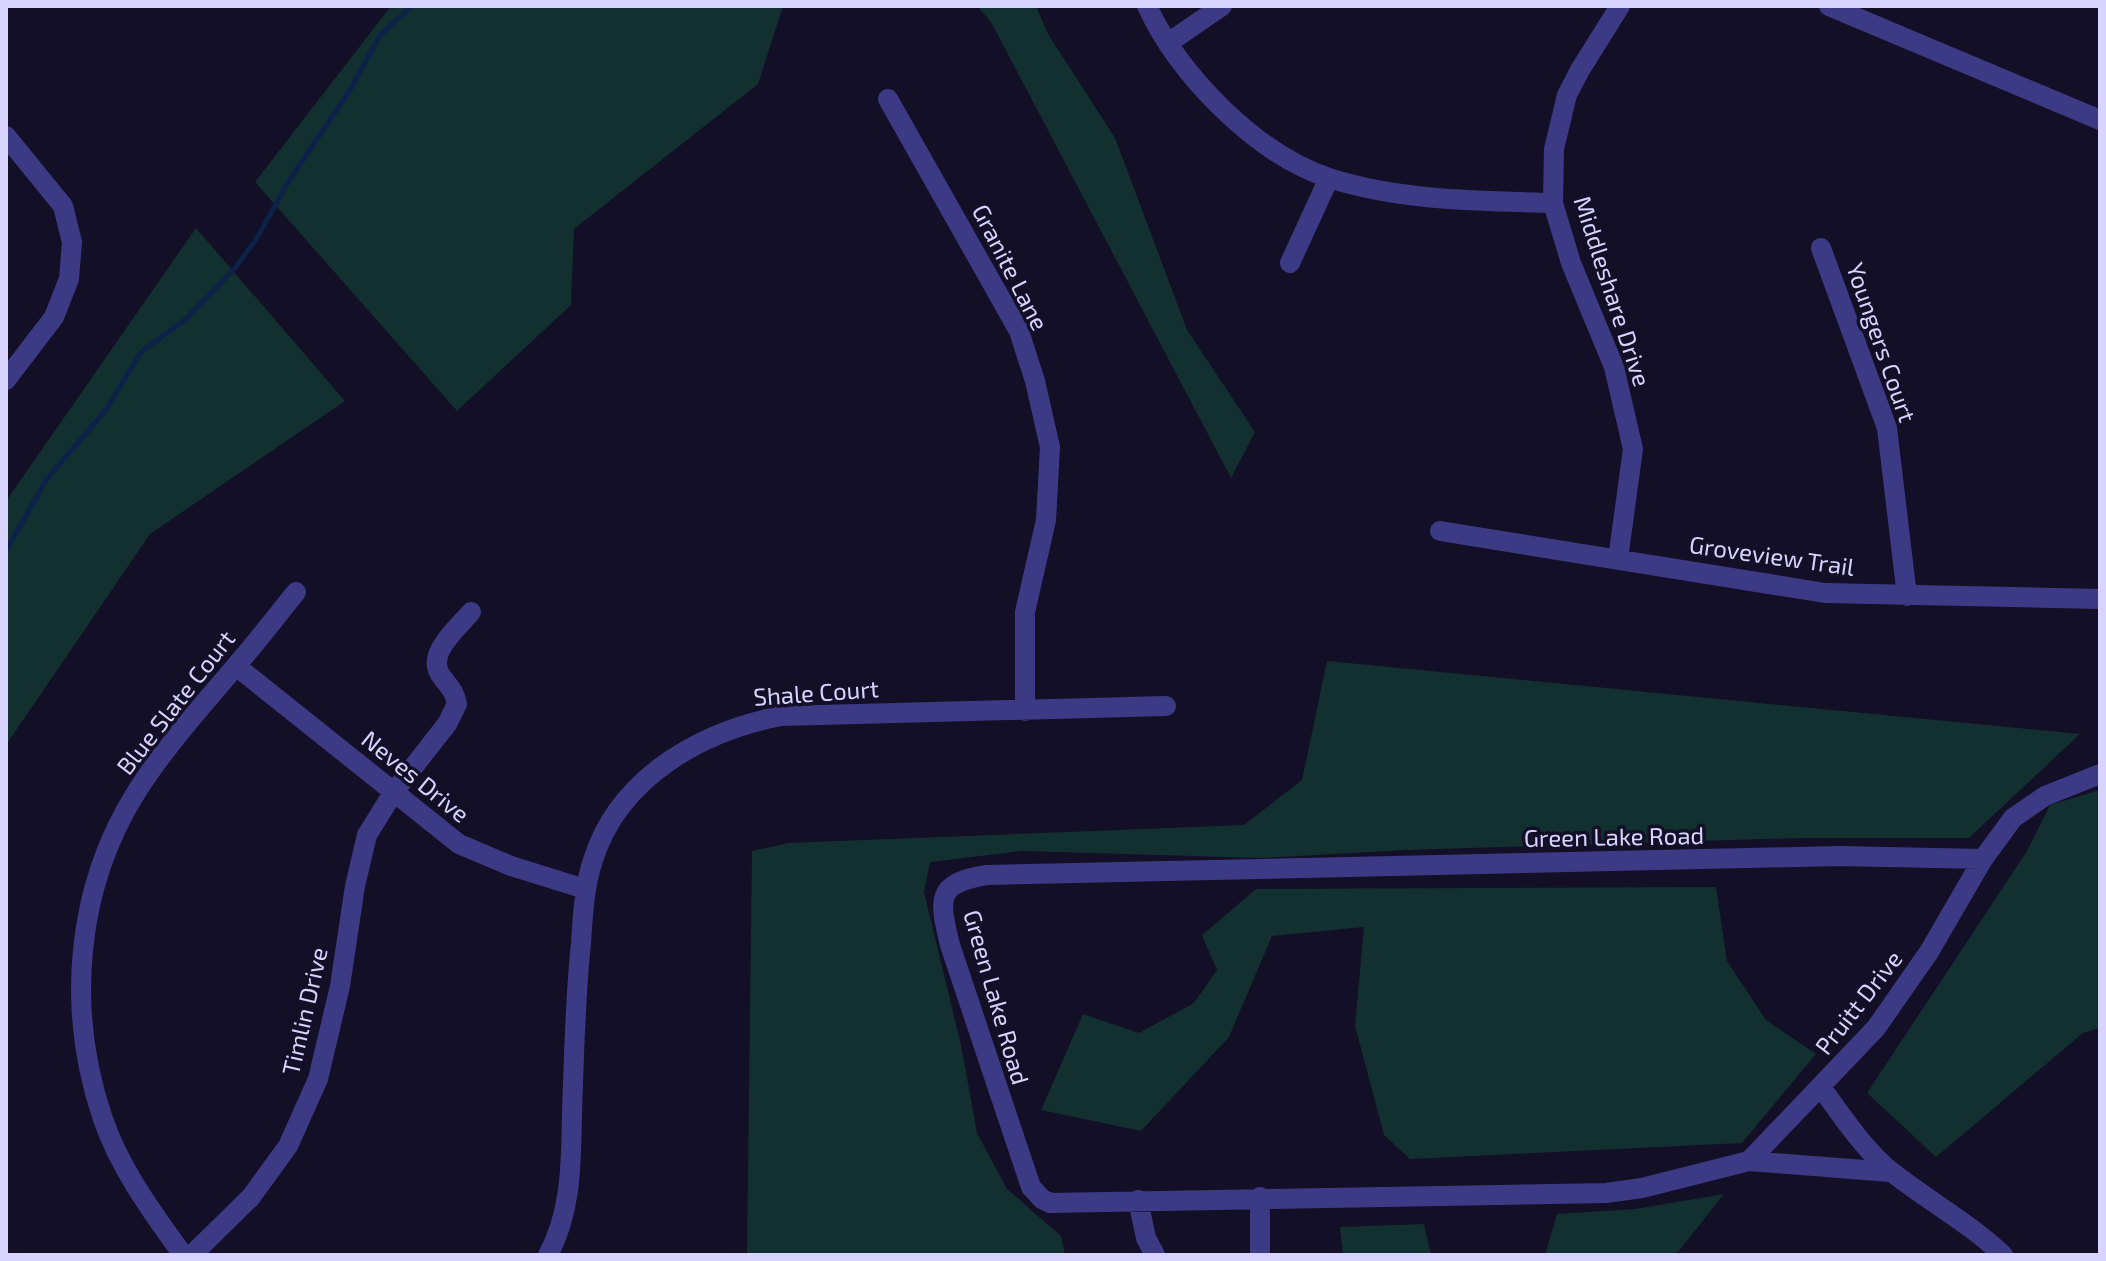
<svg xmlns="http://www.w3.org/2000/svg" width="2106" height="1261" font-family="'Exo 2',sans-serif">
<style>
.green{fill:#12302f}
.lines{fill:none;stroke-linecap:round;stroke-linejoin:round}
.stream{stroke:#0c2248;stroke-width:5}
.minor{stroke:#3d3a85;stroke-width:20}
.labels{text-anchor:middle;dominant-baseline:central;stroke-width:7;stroke-linejoin:round;paint-order:stroke}
.street-label{font-size:24px;fill:#d9d4ff;stroke:#130f26}
</style>
<rect width="100%" height="100%" fill="#130f26"/>
<path class="green" d="M391,6H783L758,84L574,229L571,305L457,411L255,182Z
M977,6H1036L1048,34L1115,138L1187,330L1255,432L1231,478L991,22Z
M196,228L345,401L150,534L6,745V501Z
M1327,661L2080,734L1969,838H1800L1406,850L1261,858L1023,851L930,862L924,892L961,1045L977,1133L1007,1189L1061,1236L1065,1255H747L752,851L788,843L1244,825L1302,780Z
M2100,790V1028L2083,1033L1936,1157L1867,1093L2027,851L2050,805Z
M1716,887L1727,961L1766,1020L1816,1054L1742,1143L1410,1159L1384,1135L1355,1026L1364,927L1272,936L1229,1037L1141,1131L1041,1110L1083,1014L1139,1033L1194,1003L1217,970L1202,935L1256,889Z
M1724,1194L1678,1252L1661,1255H1545L1557,1214L1635,1209Z
M1424,1224L1431,1255H1343L1340,1227Z"/>
<g class="lines">
<path class="stream" d="M6,551L46,480L106,410L141,352L186,319L235,268L257,238L288,182L350,90L380,35L412,6"/>
<path class="minor" d="M1147,6C1179,75 1256,154 1329,178C1401,201 1479,201 1553,203
M1829,6L2100,120
M1168,43L1222,6
M888,99L1019,331L1035,381L1050,447L1046,520L1025,612V711
M6,136L63,206L72,242L69,279L54,317L6,380
M1821,248L1887,428L1907,596
M1290,263L1329,178
M1440,531L1825,593L2100,599
M1618,559L1633,449L1614,367L1571,263L1553,203L1554,149L1567,95L1580,70L1620,6
M236,666L459,844L511,866L585,889
M1821,1087C1841,1115 1866,1152 1893,1173C1929,1201 1969,1223 2003,1255
M1749,1161L1876,1028L1929,952L1983,859L2013,818L2045,796L2100,774
M1890,1172L1749,1161L1642,1188L1606,1193L1050,1203L1042,1199L1031,1187L950,945C939,899 935,883 987,875L1840,856L1983,859
M1138,1200L1146,1238L1155,1255
M183,1255C153,1213 120,1169 103,1119C66,1011 75,889 137,791C165,747 201,707 235,667C256,643 276,617 296,592
M192,1255L251,1197L288,1146L318,1079L340,986L355,886L367,835L393,793L447,724L457,704C454,690 450,688 442,677C424,655 457,629 471,612
M548,1255C572,1211 571,1161 572,1113C574,1056 575,1000 581,943C583,915 584,887 593,860C619,777 702,731 781,716L1166,706
M1260,1255V1197"/>
</g>
<g class="labels">
<g class="street-label">
<text transform="translate(1011 267) rotate(63)">Granite Lane</text>
<text transform="translate(1613 291) rotate(72)">Middleshare Drive</text>
<text transform="translate(1882 342) rotate(71)">Youngers Court</text>
<text transform="translate(1772 555) rotate(8)">Groveview Trail</text>
<text transform="translate(816 692) rotate(-4)">Shale Court</text>
<text transform="translate(175 702) rotate(-52)">Blue Slate Court</text>
<text transform="translate(416 776) rotate(39)">Neves Drive</text>
<text transform="translate(1614 836) rotate(-1)">Green Lake Road</text>
<text transform="translate(997 997) rotate(74)">Green Lake Road</text>
<text transform="translate(1858 1002) rotate(-52)">Pruitt Drive</text>
<text transform="translate(304 1011) rotate(-77)">Timlin Drive</text>
</g>
</g>
<rect width="2106" height="1261" fill="none" stroke="#d9d4ff" stroke-width="16"/>
</svg>
